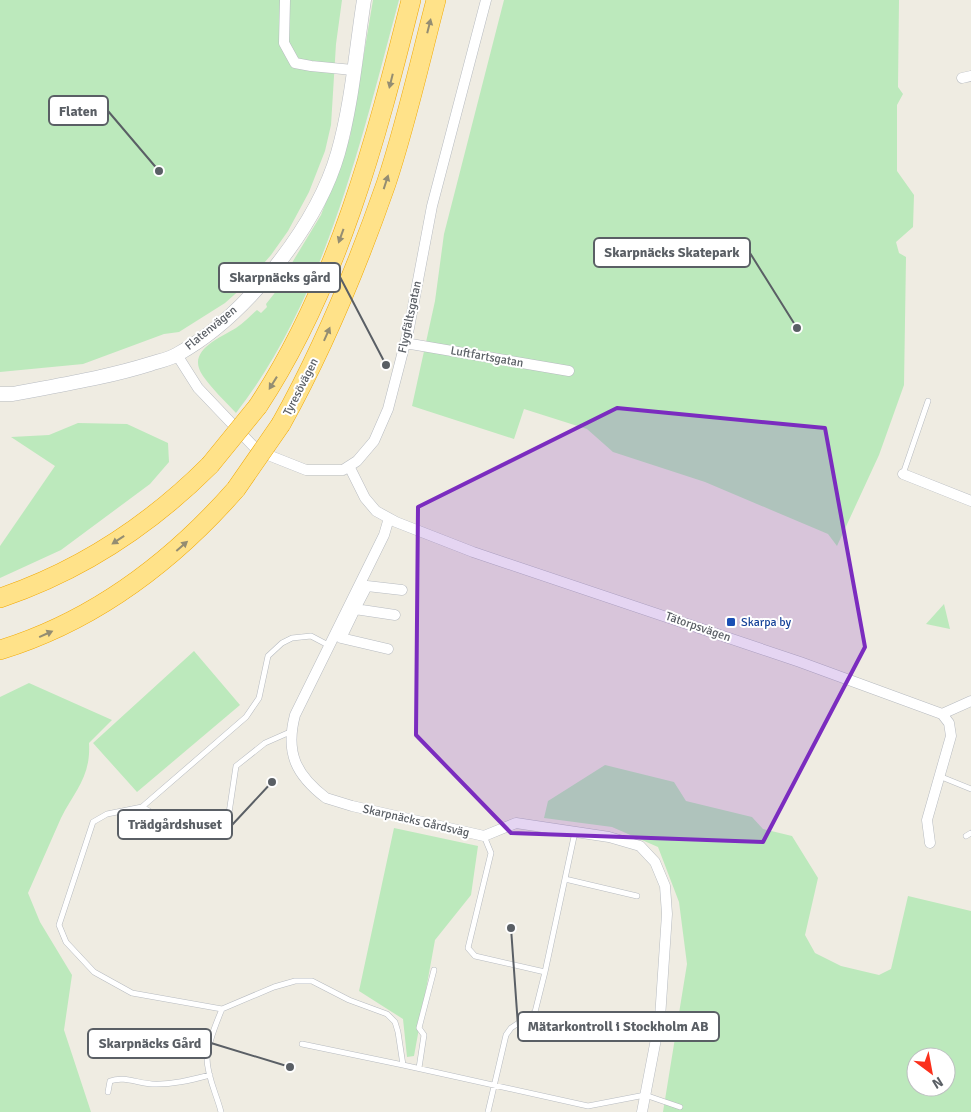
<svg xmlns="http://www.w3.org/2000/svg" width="971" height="1112" font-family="Signika,sans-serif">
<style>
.green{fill:#bce9bc;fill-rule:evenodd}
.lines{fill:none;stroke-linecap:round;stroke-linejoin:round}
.lane-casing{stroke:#b7bbc0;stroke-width:6}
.street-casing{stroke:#b7bbc0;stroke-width:11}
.secondary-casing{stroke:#b8bcc2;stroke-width:15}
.highway-casing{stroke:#f1a800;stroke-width:20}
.lane{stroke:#fff;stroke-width:5}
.street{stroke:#fff;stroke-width:10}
.secondary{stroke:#fff;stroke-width:14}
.highway{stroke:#ffe289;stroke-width:19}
.highway-bridge-casing{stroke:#f1a800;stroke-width:20;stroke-linecap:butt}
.highway-bridge{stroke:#ffe289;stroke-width:19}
.oneway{fill:#948d72}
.marked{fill:#7b2cbf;fill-opacity:0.2;stroke:#7b2cbf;stroke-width:4;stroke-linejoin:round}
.transit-dot{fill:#1a4fb4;stroke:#fff;stroke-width:2}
.labels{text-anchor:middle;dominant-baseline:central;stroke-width:4;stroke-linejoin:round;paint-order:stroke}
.street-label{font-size:12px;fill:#5a5f65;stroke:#fff}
.transit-label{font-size:12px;fill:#164399;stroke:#fff;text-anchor:start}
.leader{fill:none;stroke:#5a5f65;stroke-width:2}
.callout-dot{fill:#5a5f65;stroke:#fff;stroke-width:2}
.callout{fill:#fff;stroke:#5a5f65;stroke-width:2}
.callout-label{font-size:14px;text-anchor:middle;font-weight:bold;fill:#5a5f65}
</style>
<rect width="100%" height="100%" fill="#efece2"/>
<path class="green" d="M0,0H342L336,44L331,125L325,151L309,192L288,231L271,255L243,287L225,303L179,332L164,334L83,364L0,372Z
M373,0H399C362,137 325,299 236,413C225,401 212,389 203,376C185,351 220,338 236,328C244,323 250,316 257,310L261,313L267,307L266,304L285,280L284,276L321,215L350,137Z
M504,0H899L898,87L903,94L897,105V171L914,195L913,227L896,242L899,253L906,257L904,385L879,455L837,546L828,534L705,482L613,452L587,429L524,409L514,439L412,406L435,301L444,234Z
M78,423L127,424L168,443L169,462L150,484L61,550L0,578V546L55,466L11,437L49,435Z
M944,604L950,629L926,624Z
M194,651L240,705L137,792L93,743Z
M29,683L112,720L89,743C91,777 75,790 61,818C50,843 39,868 28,893L40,922L72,975L64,1030L91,1112H0V697Z
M605,765L674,782L686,801L752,817L763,829L792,836L818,878L805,935L815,953L841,966L879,975L891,969L908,896L971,911V1112H663L687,964L679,902L658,847L612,827L544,818L548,801ZM916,1057H946V1087H916Z
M394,828L478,846L471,895L435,940L414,1056L407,1057L403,1019L359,991Z"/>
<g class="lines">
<g class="lane-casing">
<path id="lane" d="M903,474L928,401
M939,776L971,789
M142,807L158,816L217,830
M229,813L236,766L265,743L290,732
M484,836L491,853L468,948L475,956L545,972L535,1012L511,1028L506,1035L488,1112
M966,836L971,833
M565,879L637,896
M545,972L575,832
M222,1009L132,993L94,972L66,942L59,925L93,822L107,814L142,807L246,717L259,698L268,656L282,643L292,638L311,636L330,646
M526,1020L550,1033L576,1039
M302,1044L403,1065
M419,1068L424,1035L419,1028L434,970
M108,1092L110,1081C124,1076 137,1083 152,1084C171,1085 191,1080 210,1075
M221,1112C217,1095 207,1077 207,1058C208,1042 216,1024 222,1009L274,987L295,981H312L349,1000L387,1014L395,1022L398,1032L403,1065L588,1106L645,1095L680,1107"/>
</g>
<g class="street-casing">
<path id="street" d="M285,0L284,43L295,63L311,66L353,70
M962,78L971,76
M405,343L569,371
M177,355L198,388L258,451L306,470H343L357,461L374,441L388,409L409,328L432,206L486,0
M349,466L365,498L376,511L396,522L473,552L800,662L942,714L949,723L951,736L927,820L930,843
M903,474L971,501
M389,518L384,535L295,715C285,753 296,775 326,798L352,806L484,836L516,823L609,837L640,846L655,862L665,886L667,914L660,1018L642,1112
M355,609L367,586L402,590
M388,649L341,638L355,609L395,615
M942,714L971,701"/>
</g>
<g class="secondary-casing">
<path id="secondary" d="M0,394H13C59,385 105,378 150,364C159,361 170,359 178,354C245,317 317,226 338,153C352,104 356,51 364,0"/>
</g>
<g class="highway-casing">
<path id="highway" d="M258,406C338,284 376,140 411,0
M281,424C324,347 357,267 386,184C406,124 420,61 436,0
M0,598C80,571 150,525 210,465
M0,650C94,621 172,562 236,489"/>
</g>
<use href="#lane" class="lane"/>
<use href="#street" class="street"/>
<use href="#secondary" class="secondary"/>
<use href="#highway" class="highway"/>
<g class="highway-bridge-casing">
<path id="highway-bridge" d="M210,465L258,406
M236,489L281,424"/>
</g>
<use href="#highway-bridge" class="highway-bridge"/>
</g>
<defs><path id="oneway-solid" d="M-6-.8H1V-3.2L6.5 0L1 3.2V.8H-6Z" transform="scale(1.25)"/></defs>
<g class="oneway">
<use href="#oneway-solid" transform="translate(429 26) rotate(-76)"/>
<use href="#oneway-solid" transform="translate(391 81) rotate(104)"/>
<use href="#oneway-solid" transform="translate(386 182) rotate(-72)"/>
<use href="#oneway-solid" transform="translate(341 236) rotate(110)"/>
<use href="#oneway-solid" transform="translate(327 334) rotate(-66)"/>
<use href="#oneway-solid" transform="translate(273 383) rotate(122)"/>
<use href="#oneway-solid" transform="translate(118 540) rotate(146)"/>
<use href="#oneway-solid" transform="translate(182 546) rotate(-41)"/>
<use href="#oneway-solid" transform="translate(46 634) rotate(-24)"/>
</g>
<path class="marked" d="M617,408L825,428L865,647L763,842L511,833L416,735L418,507Z"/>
<rect class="transit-dot" x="726" y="617" width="10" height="10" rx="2.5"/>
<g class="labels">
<g class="street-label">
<text transform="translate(410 317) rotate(-78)">Flygfältsgatan</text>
<text transform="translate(211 328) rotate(-39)">Flatenvägen</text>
<text transform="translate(487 357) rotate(10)">Luftfartsgatan</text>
<text transform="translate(301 387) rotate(-63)">Tyresövägen</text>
<text transform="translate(698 627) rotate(19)">Tätorpsvägen</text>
<text transform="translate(416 821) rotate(13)">Skarpnäcks Gårdsväg</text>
</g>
<g class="transit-label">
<text x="741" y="622">Skarpa by</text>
</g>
</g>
<path class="leader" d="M159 171L108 111M797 328L750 253M386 365L340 277M272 782L232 825M511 928L518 1026M290 1067L211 1043"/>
<g class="callout-dot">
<circle cx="159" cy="171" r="5"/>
<circle cx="797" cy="328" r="5"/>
<circle cx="386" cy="365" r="5"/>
<circle cx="272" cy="782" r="5"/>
<circle cx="511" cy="928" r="5"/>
<circle cx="290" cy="1067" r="5"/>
</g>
<g class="callout">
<rect x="49" y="96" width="59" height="29" rx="5"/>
<rect x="594" y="238" width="156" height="29" rx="5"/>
<rect x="219" y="263" width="121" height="29" rx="5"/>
<rect x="118" y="810" width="114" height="29" rx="5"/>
<rect x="518" y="1012" width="201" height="29" rx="5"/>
<rect x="88" y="1029" width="123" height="29" rx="5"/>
</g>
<g class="callout-label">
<text x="78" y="116">Flaten</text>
<text x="672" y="257">Skarpnäcks Skatepark</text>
<text x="280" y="282">Skarpnäcks gård</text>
<text x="175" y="829">Trädgårdshuset</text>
<text x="618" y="1031">Mätarkontroll i Stockholm AB</text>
<text x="150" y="1048">Skarpnäcks Gård</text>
</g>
<g transform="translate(931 1072) rotate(148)"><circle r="24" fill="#ffffff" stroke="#bdbfc1"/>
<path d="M0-4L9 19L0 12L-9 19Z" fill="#fb301c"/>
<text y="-8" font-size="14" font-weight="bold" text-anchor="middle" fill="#5a5f65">N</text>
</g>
</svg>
